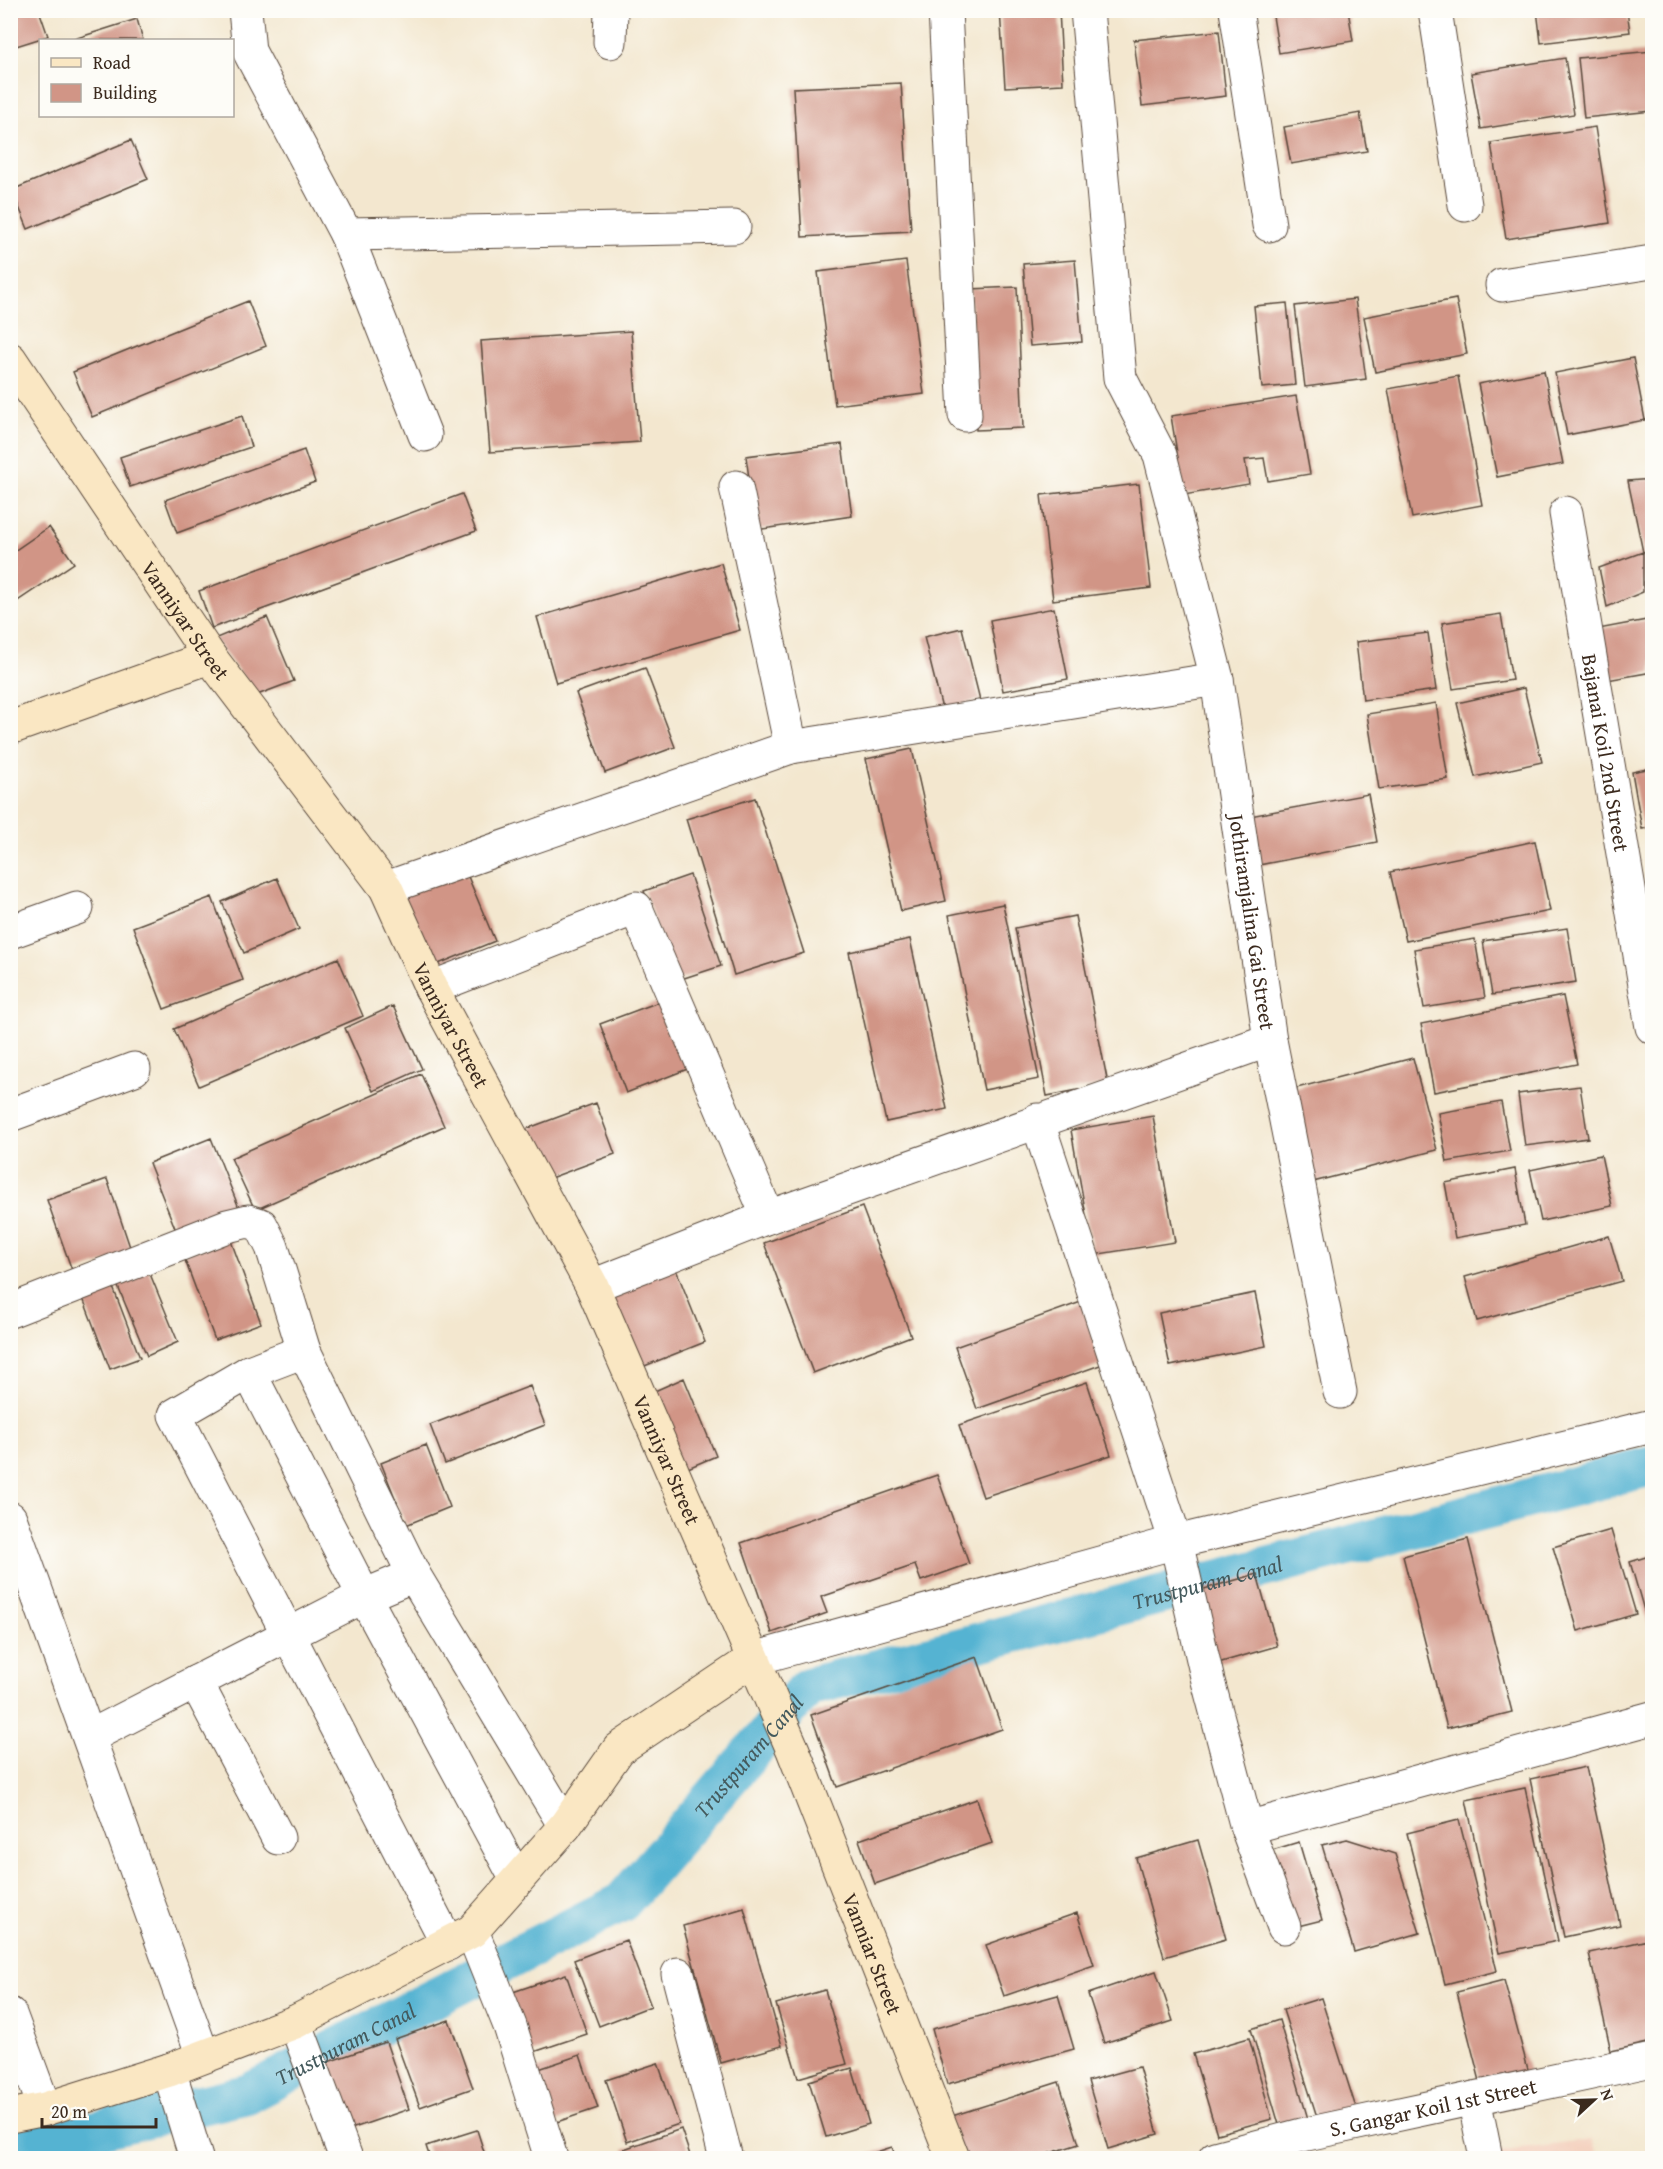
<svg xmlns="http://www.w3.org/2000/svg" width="1663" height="2169" font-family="'Gentium Book Plus',serif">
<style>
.built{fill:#f4d3c1}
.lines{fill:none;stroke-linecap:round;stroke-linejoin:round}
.canal{stroke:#54b3d2;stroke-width:40}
.building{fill:#d19586}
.street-casing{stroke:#574639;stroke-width:35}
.secondary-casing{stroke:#574639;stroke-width:35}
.street{stroke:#fff;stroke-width:33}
.secondary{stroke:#fae7c3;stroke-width:33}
.labels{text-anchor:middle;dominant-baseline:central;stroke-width:4.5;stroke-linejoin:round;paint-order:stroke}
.street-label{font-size:21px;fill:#3b2a1e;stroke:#fdfcf7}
.water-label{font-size:22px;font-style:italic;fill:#445a5d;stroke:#fdfcf7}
</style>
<rect width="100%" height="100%" fill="#fdfcf7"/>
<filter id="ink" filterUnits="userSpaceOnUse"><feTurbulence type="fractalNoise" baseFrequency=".0167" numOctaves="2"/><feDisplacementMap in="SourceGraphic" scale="12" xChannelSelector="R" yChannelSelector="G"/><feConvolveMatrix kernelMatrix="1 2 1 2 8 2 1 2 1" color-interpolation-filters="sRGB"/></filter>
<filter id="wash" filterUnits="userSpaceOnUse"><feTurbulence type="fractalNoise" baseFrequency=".008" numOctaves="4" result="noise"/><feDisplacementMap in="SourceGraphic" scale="24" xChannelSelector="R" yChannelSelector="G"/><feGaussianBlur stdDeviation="1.35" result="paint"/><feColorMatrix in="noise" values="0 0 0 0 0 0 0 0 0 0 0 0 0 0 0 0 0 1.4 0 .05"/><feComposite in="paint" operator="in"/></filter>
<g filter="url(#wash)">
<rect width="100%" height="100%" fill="#f3e7cf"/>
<path class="built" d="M1592,2140L1598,2158H1452Z"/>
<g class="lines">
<path class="canal" id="s1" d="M10,2151L247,2094L622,1902L808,1687L1652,1466"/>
</g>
<g id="blocks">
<path class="building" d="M10,10H39L48,36L10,48Z
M1000,10H1059L1063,84L1005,87Z
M1272,10H1348L1353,41L1279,53Z
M1537,10H1627L1630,32L1541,43Z
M137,19L143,40H71Z
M1219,31L1226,96L1142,106L1134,40Z
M1652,51V111L1584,118L1578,58Z
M1565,58L1574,114L1481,129L1471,73Z
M901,83L911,231L802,237L793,88Z
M1360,113L1367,151L1291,164L1284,127Z
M1595,127L1610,223L1506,239L1491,143Z
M131,140L148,179L28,229L12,190Z
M1075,260L1082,342L1030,346L1023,264Z
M906,261L924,394L835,405L818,272Z
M1017,287L1023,428L976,430L970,289Z
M1355,299L1366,379L1305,387L1295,306Z
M1456,299L1467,354L1375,372L1364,317Z
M248,301L266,346L92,417L73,372Z
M1287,303L1295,385L1262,388L1254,306Z
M631,331L640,442L490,452L481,341Z
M1633,358L1645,420L1567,435L1555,373Z
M1544,371L1563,464L1497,477L1478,384Z
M1458,376L1482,505L1412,518L1388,389Z
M1296,396L1310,474L1268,481L1264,458L1245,460L1249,484L1184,495L1171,416Z
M242,416L251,447L130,487L120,457Z
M842,444L852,516L756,530L746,456Z
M304,450L315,482L177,533L165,500Z
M1652,479V550L1643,552V592L1607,607L1599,568L1643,552L1628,481Z
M1139,484L1151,588L1053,600L1041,495Z
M462,494L476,531L212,628L199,591Z
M49,527L74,563L10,606V554Z
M721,563L740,630L556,683L537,617Z
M1054,608L1068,679L1003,691L990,620Z
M1501,614L1512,680L1453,689L1442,623Z
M267,617L294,681L257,695L214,639Z
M1652,619V672L1602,681L1593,630Z
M962,628L980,700L942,709L924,637Z
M1428,633L1436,690L1363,700L1356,642Z
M645,668L675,747L605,773L576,693Z
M1524,688L1542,762L1475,777L1457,703Z
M1436,703L1448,779L1379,789L1367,714Z
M912,749L946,901L901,911L866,759Z
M1652,768V827L1642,829L1632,772Z
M1368,794L1377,842L1259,865L1250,816Z
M755,798L804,953L734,975L686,819Z
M1535,841L1550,911L1406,941L1390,872Z
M464,867L495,941L426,969L396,896Z
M690,875L721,966L675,981L644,891Z
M277,878L299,929L244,953L222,902Z
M212,897L243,980L164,1009L133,927Z
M1003,904L1039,1079L984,1090L949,915Z
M1075,916L1108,1084L1047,1096L1015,928Z
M1567,928L1576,982L1492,995L1483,941Z
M910,939L947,1109L886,1122L849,952Z
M1475,939L1485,998L1424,1008L1414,949Z
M338,958L363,1016L199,1086L174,1029Z
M1563,996L1577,1064L1434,1092L1421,1024Z
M664,1000L690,1068L626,1093L600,1024Z
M393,1006L422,1069L373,1091L345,1028Z
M1413,1058L1437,1150L1313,1182L1289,1090Z
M421,1074L444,1126L255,1210L231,1158Z
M1580,1086L1588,1138L1525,1146L1518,1094Z
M1501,1102L1510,1151L1447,1162L1438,1113Z
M596,1103L615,1154L545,1180L526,1129Z
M1153,1116L1175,1242L1093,1255L1071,1130Z
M211,1138L241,1213L179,1238L149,1163Z
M1601,1155L1612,1206L1541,1221L1530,1170Z
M1515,1169L1525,1225L1455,1238L1445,1183Z
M107,1179L132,1253L73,1273L47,1200Z
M862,1207L911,1336L813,1373L764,1243Z
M1609,1236L1622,1281L1477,1321L1465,1277Z
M230,1238L261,1323L215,1340L183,1255Z
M675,1267L705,1342L637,1369L607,1294Z
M148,1269L178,1342L147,1356L116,1282Z
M111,1282L140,1358L110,1369L81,1293Z
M1255,1293L1266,1346L1170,1366L1159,1313Z
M1081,1302L1103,1364L977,1409L955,1347Z
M684,1378L716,1456L681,1471L648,1394Z
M1087,1382L1111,1455L983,1497L959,1425Z
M530,1386L545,1425L445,1464L430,1425Z
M426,1445L450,1507L406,1525L381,1463Z
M937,1475L969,1564L921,1581L915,1565L821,1597L827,1613L772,1633L741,1543Z
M1611,1530L1636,1614L1578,1631L1553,1547Z
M1468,1539L1512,1712L1447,1728L1403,1556Z
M1652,1555V1638L1630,1562Z
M1257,1574L1277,1646L1218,1663L1197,1591Z
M977,1657L1002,1729L837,1787L811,1715Z
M1586,1767L1620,1925L1564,1937L1530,1779Z
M1525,1788L1558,1941L1499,1953L1466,1800Z
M977,1799L992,1843L875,1884L859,1840Z
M1459,1820L1497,1971L1445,1984L1407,1833Z
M1347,1839L1395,1854L1420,1933L1354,1952L1322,1845Z
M1198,1840L1226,1939L1164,1957L1136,1858Z
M1299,1842L1322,1920L1294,1927L1272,1850Z
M744,1908L782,2046L721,2063L683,1926Z
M1077,1913L1094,1965L1004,1996L986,1945Z
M626,1940L651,2006L599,2026L574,1960Z
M1648,1940L1652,1961V2042L1611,2051L1589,1953Z
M1156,1971L1173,2021L1104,2043L1088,1994Z
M566,1974L587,2034L528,2054L507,1994Z
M1504,1980L1529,2073L1481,2085L1457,1992Z
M825,1990L847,2064L798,2078L776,2004Z
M1058,1995L1074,2049L947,2084L932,2029Z
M1321,1998L1356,2108L1318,2120L1283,2010Z
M449,2020L473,2088L420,2107L395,2039Z
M1279,2020L1308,2119L1280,2128L1251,2029Z
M1249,2038L1272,2119L1217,2134L1193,2054Z
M386,2042L409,2109L345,2131L322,2064Z
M580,2055L598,2108L548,2125L530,2072Z
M658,2063L679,2124L627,2142L606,2080Z
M1139,2067L1158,2134L1108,2149L1088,2081Z
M852,2068L869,2124L826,2137L809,2081Z
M1059,2082L1079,2144L1034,2158H962L949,2117Z
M681,2129L691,2158H627L624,2149Z
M477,2130L486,2158H430L426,2146Z
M892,2147L896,2158H858Z"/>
</g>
</g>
<g filter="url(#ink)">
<use href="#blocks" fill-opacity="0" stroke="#574639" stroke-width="1.5"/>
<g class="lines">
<g class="street-casing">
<g id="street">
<path d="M245,10L249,51L346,234L425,435"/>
<path d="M945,10L965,415"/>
<path id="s2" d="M1087,10L1120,378L1160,455L1217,679L1270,1040L1340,1392"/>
<path d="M1236,10L1269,225"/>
<path d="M1435,10L1465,205"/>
<path d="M610,42L611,10"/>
<path d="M346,234L734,227"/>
<path d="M1502,285L1652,262"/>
<path d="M736,487L791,747"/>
<path id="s3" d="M1566,513L1652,1027"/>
<path d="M386,888L791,747L1217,679"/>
<path d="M10,932L77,908"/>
<path d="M431,988L636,908L768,1217"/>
<path d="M10,1115L134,1069"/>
<path d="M1037,1120L1176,1542L1208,1681L1247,1828L1284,1927"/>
<path d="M592,1286L768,1217L1270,1040"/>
<path d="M10,1311L227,1226L248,1221L261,1225L272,1247L304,1351L414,1575L565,1826"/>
<path d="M304,1351L249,1372L175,1415L448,1944"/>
<path d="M249,1372L364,1596L517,1880"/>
<path d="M10,1518L203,2056"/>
<path d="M753,1659L1176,1542L1652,1426"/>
<path d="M196,1682L278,1838"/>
<path d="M89,1737L364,1596L414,1575"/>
<path d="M1247,1828L1652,1718"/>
<path d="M472,1931L510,2026L551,2158"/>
<path d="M678,1974L726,2158"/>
<path d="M10,2014L45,2109"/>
<path d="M295,2022L346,2158"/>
<path d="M169,2070L196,2158"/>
<path d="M1474,2098L1486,2158"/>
<path id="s4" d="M1215,2158L1302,2135L1652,2060"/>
</g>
</g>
<g class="secondary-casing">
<g id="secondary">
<path id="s5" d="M10,359L210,657L386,888L431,988L592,1286L793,1750L953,2158"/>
<path d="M10,728L210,657"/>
<path d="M10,2116L45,2109L169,2070L295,2022L472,1931L565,1826L619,1749L753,1659"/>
</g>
</g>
<use href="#street" class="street"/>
<use href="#secondary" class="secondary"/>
</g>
</g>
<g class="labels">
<g class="street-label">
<text stroke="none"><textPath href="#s5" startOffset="315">Vanniyar Street</textPath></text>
<text stroke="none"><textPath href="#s3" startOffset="243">Bajanai Koil 2nd Street</textPath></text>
<text stroke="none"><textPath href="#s2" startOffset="933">Jothiramjalina Gai Street</textPath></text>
<text stroke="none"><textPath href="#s5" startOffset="801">Vanniyar Street</textPath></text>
<text stroke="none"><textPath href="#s5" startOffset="1287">Vanniyar Street</textPath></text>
<text stroke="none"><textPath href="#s5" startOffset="1822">Vanniar Street</textPath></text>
<text stroke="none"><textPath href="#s4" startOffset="224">S. Gangar Koil 1st Street</textPath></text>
</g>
<g class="water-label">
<text stroke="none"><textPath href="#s1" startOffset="1362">Trustpuram Canal</textPath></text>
<text stroke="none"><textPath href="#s1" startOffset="858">Trustpuram Canal</textPath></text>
<text stroke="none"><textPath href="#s1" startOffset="354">Trustpuram Canal</textPath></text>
</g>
</g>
<rect width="1663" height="2169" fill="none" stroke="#fdfcf7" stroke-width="36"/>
<rect x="39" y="39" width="195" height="78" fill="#fdfcf7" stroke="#afa8a0" stroke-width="1.5"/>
<rect x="51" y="58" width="30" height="9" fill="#fae7c3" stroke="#afa8a0" stroke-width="1.5"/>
<text x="93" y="69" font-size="18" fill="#3b2a1e">Road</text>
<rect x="51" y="84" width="30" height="18" fill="#d19586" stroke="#afa8a0" stroke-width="1.5"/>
<text x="93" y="99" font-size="18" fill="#3b2a1e">Building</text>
<g transform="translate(1594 2100) rotate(68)" stroke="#fdfcf7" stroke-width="4.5" paint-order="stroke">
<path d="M0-4.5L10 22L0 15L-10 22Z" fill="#3b2a1e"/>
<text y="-9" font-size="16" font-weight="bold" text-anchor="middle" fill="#3b2a1e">N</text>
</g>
<path d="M42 2118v9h114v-9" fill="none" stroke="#3b2a1e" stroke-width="3"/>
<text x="51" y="2118" font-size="18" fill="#3b2a1e" stroke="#fdfcf7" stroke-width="4.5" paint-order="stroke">20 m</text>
</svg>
